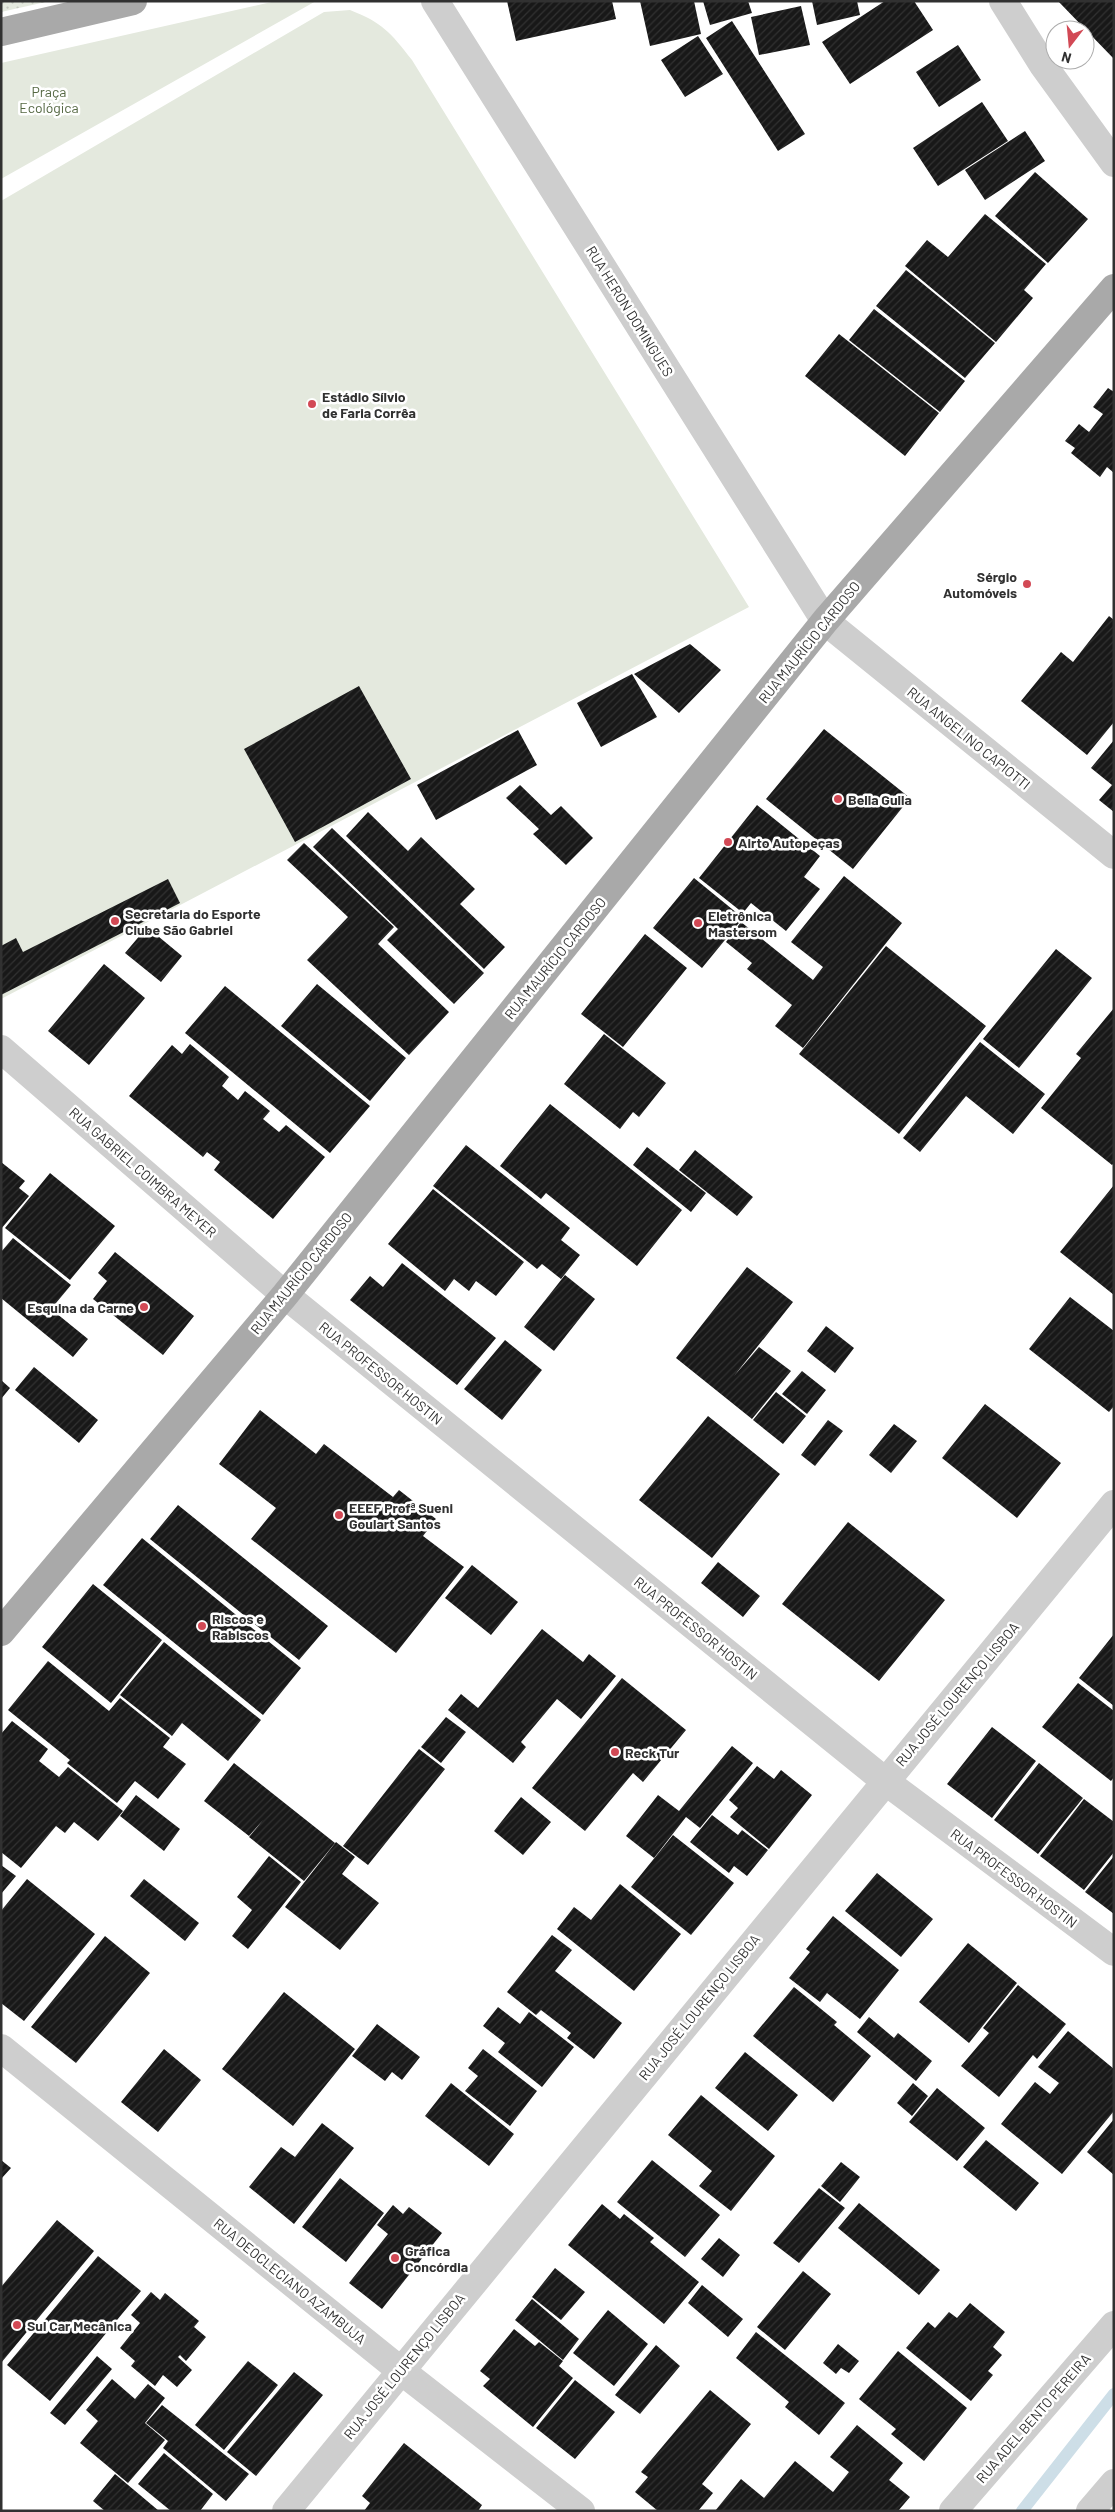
<svg xmlns="http://www.w3.org/2000/svg" width="1115" height="2512" font-family="Barlow,sans-serif">
<style>
.grass{fill:url(#grass-dots)}
.park{fill:#e4e9de}
.lines{fill:none;stroke-linecap:round;stroke-linejoin:round}
.stream{stroke:#cddee7;stroke-width:12}
.building{fill:url(#building-hatch)}
.minor{stroke:#cecece;stroke-width:28}
.major{stroke:#a9a9a9;stroke-width:28}
.poi-dot{fill:#d24955;stroke:#fff;stroke-width:2}
.labels{text-anchor:middle;dominant-baseline:central;stroke-width:5;stroke-linejoin:round;paint-order:stroke}
.park-label{font-size:14px;fill:#556843;stroke:#fff}
.street-label{font-size:14px;fill:#313131;stroke:#fff}
.poi-label{font-size:14px;font-weight:bold;fill:#313131;stroke:#fff;text-anchor:start}
</style>
<defs>
<pattern id="grass-dots" width="8" height="8" patternUnits="userSpaceOnUse" patternTransform="scale(1.25)"><rect width="8" height="8" fill="#e4e9de"/><path d="M2 2h.1M6 6h.1" fill="none" stroke="#c4c8bf" stroke-width="1.8" stroke-linecap="round"/></pattern>
<pattern id="building-hatch" width="6" height="6" patternUnits="userSpaceOnUse" patternTransform="scale(1.25)"><rect width="6" height="6" fill="#181818"/><path d="M-1 1l2-2M0 6l6-6M5 7l2-2" fill="none" stroke="#313131"/></pattern>
</defs>
<rect width="100%" height="100%" fill="#fff"/>
<path class="grass" d="M1,1H50L1,12Z"/>
<path class="park" d="M276,1H316L1,179V63Z
M350,10C383,23 390,32 412,60L749,607L1,999V201L324,12Z"/>
<g class="lines">
<path class="stream" d="M1022,2511L1114,2394"/>
</g>
<path class="building" d="M507,1H612L616,19L516,41Z
M640,1H694L701,34L650,46Z
M703,1H748L752,13L710,25Z
M812,1H857L860,15L817,25Z
M885,1H914L933,30L850,84L822,42Z
M1058,1H1114V59Z
M801,6L810,45L759,55L751,17Z
M732,21L805,134L778,151L706,38Z
M698,36L723,74L685,97L661,60Z
M958,45L981,80L939,107L916,72Z
M982,102L1008,141L938,186L913,148Z
M1025,131L1045,161L985,200L965,170Z
M1035,172L1088,219L1048,263L995,216Z
M985,214L1046,264L1024,290L1033,298L996,342L905,266L927,240L948,257Z
M906,270L995,343L965,378L876,306Z
M874,309L965,381L940,412L849,340Z
M839,334L939,413L905,456L805,376Z
M1108,388L1114,392V473L1107,467L1100,477L1071,453L1075,448L1065,441L1079,424L1089,432L1103,414L1093,407Z
M1109,616L1114,620V722L1087,755L1021,701L1061,652L1073,662Z
M690,644L721,670L679,713L634,674Z
M632,674L657,717L601,747L577,703Z
M359,686L411,779L295,842L244,749Z
M824,729L910,798L853,869L766,799Z
M518,730L537,765L436,820L417,785Z
M1114,740V812L1099,800L1112,785L1091,768Z
M520,785L551,815L561,806L593,838L566,865L533,834L539,829L506,798Z
M757,805L820,856L804,877L820,889L786,931L751,903L743,913L699,878Z
M368,812L408,851L421,837L475,889L460,904L505,947L484,969L346,836Z
M332,828L484,973L454,1004L387,940L398,929L313,847Z
M304,843L394,927L378,944L449,1012L409,1055L307,960L348,917L287,860Z
M844,876L902,923L803,1048L775,1026L792,1005L747,969L752,963L726,942L741,922L813,980L823,967L791,942Z
M694,878L743,918L702,968L653,928Z
M168,879L180,903L1,995V946L16,938L23,952Z
M147,927L182,956L161,982L125,953Z
M645,934L687,968L623,1047L581,1014Z
M886,946L986,1026L899,1134L799,1054Z
M1056,949L1092,978L1019,1068L983,1039Z
M104,964L145,998L89,1065L48,1031Z
M317,984L406,1058L370,1101L281,1026Z
M225,986L370,1106L330,1153L185,1033Z
M1114,1008V1163L1112,1165L1041,1108L1081,1058L1076,1054Z
M604,1034L666,1083L639,1117L633,1112L620,1129L564,1084Z
M980,1042L1045,1094L1013,1134L966,1096L920,1152L903,1138Z
M190,1044L229,1077L222,1086L238,1100L245,1091L270,1111L263,1119L279,1132L286,1125L325,1157L273,1219L214,1170L220,1162L207,1152L203,1157L129,1096L172,1045L182,1054Z
M550,1104L682,1210L637,1266L546,1193L541,1199L500,1166Z
M466,1145L570,1228L561,1240L580,1255L561,1279L542,1264L537,1269L433,1186Z
M647,1147L706,1193L691,1212L633,1165Z
M695,1150L753,1197L737,1216L679,1170Z
M1,1162L25,1181L19,1188L29,1196L1,1229Z
M50,1173L115,1226L70,1280L5,1228Z
M1114,1185V1295L1060,1252Z
M433,1189L524,1262L496,1296L476,1281L469,1291L454,1279L445,1291L388,1244Z
M13,1238L71,1285L51,1309L88,1339L73,1357L1,1298V1252Z
M115,1252L194,1316L163,1355L93,1299L107,1281L98,1273Z
M402,1263L496,1338L457,1385L350,1300L370,1276L383,1287Z
M747,1267L793,1302L734,1376L759,1347L791,1371L752,1419L676,1358Z
M565,1275L595,1299L554,1351L524,1327Z
M1070,1297L1114,1331V1406L1109,1412L1029,1349Z
M826,1326L854,1348L835,1373L807,1351Z
M505,1340L542,1370L502,1420L464,1389Z
M34,1367L98,1420L79,1443L15,1390Z
M802,1371L826,1390L807,1414L782,1394Z
M1,1380L10,1388L1,1399Z
M776,1392L806,1416L783,1444L753,1420Z
M985,1404L1061,1463L1017,1518L942,1458Z
M260,1410L316,1454L324,1444L393,1497L399,1490L436,1519L423,1536L464,1567L396,1653L251,1539L276,1508L219,1464Z
M708,1416L780,1474L712,1558L639,1500Z
M828,1420L843,1431L815,1466L801,1455Z
M894,1424L917,1441L891,1473L869,1455Z
M178,1505L328,1626L299,1660L150,1539Z
M848,1522L945,1600L879,1681L782,1604Z
M142,1538L301,1668L263,1715L103,1585Z
M718,1562L760,1596L743,1617L701,1583Z
M472,1565L518,1602L491,1635L445,1598Z
M93,1584L162,1640L111,1703L42,1647Z
M542,1629L583,1662L589,1654L616,1676L581,1719L557,1699L521,1742L526,1747L513,1763L448,1710L461,1694L478,1708Z
M1114,1634V1706L1079,1678Z
M164,1642L261,1720L228,1761L182,1723L172,1736L120,1695Z
M48,1661L109,1711L120,1698L170,1738L163,1747L186,1764L158,1799L135,1781L117,1803L67,1763L70,1760L8,1710Z
M622,1678L686,1730L643,1782L633,1773L585,1831L532,1788Z
M1078,1683L1114,1711V1777L1111,1781L1042,1727Z
M446,1717L466,1732L441,1763L421,1747Z
M12,1721L48,1749L39,1761L59,1777L68,1767L123,1811L98,1841L74,1822L65,1833L56,1826L21,1868L1,1852V1734Z
M992,1727L1036,1761L992,1818L947,1784Z
M732,1746L753,1763L700,1828L686,1817L654,1858L626,1836L658,1795L679,1811Z
M419,1749L445,1769L368,1865L343,1846Z
M234,1763L335,1843L304,1881L249,1837L263,1820L249,1836L204,1801Z
M1039,1763L1083,1798L1038,1854L994,1820Z
M757,1766L774,1779L781,1770L812,1795L769,1849L730,1817L738,1808L729,1800Z
M136,1795L180,1829L164,1851L120,1816Z
M521,1797L551,1822L523,1855L494,1831Z
M1084,1799L1114,1822V1852L1084,1890L1040,1856Z
M712,1815L738,1835L742,1830L768,1850L747,1876L734,1866L729,1873L690,1842Z
M673,1835L734,1883L691,1935L631,1887Z
M336,1842L355,1857L342,1874L379,1903L340,1950L285,1907Z
M269,1856L301,1882L248,1949L232,1936L252,1910L237,1897Z
M1114,1856V1914L1085,1892Z
M1,1865L16,1876L1,1894Z
M877,1873L933,1919L901,1957L845,1911Z
M27,1879L95,1934L24,2021L1,2003V1911Z
M144,1879L199,1923L185,1941L130,1896Z
M620,1884L681,1934L634,1991L557,1929L574,1907L591,1920Z
M833,1916L899,1970L860,2019L827,1993L820,2002L789,1978L810,1952L806,1949Z
M552,1935L572,1950L555,1971L622,2023L594,2059L567,2038L571,2033L541,2010L536,2015L507,1992Z
M105,1936L150,1973L76,2063L31,2027Z
M968,1943L1017,1983L969,2043L919,2002Z
M1018,1985L1066,2024L1037,2059L1033,2055L999,2097L961,2066L989,2033L983,2028Z
M794,1987L837,2022L834,2025L871,2056L833,2102L753,2036Z
M284,1992L355,2049L293,2126L222,2069Z
M498,2007L520,2024L529,2012L574,2047L542,2087L498,2052L505,2043L483,2026Z
M869,2017L894,2038L898,2033L932,2061L916,2081L857,2032Z
M377,2024L420,2057L402,2080L392,2072L385,2081L352,2056Z
M1068,2031L1114,2069V2111L1062,2174L1001,2124L1035,2082L1050,2094L1059,2083L1038,2067Z
M164,2049L201,2080L158,2132L121,2102Z
M483,2049L537,2091L510,2126L465,2091L478,2076L468,2068Z
M745,2052L798,2095L768,2131L715,2088Z
M451,2083L514,2134L489,2166L425,2116Z
M913,2083L928,2096L912,2116L897,2103Z
M937,2088L985,2128L957,2161L909,2122Z
M701,2095L775,2156L731,2211L699,2186L712,2171L668,2135Z
M1114,2119V2175L1087,2152Z
M322,2123L354,2148L294,2224L249,2187L281,2147L295,2157Z
M986,2140L1039,2183L1016,2211L963,2167Z
M1,2160L11,2168L1,2179Z
M652,2160L720,2215L685,2257L617,2202Z
M841,2162L860,2177L840,2202L821,2186Z
M340,2178L384,2213L346,2262L302,2227Z
M819,2188L845,2208L799,2263L773,2243Z
M859,2203L940,2270L919,2295L838,2228Z
M602,2204L620,2219L624,2214L654,2238L650,2242L699,2282L664,2324L568,2245Z
M393,2205L403,2214L409,2207L442,2233L382,2309L349,2283L388,2234L377,2225Z
M57,2220L94,2251L1,2363V2287Z
M719,2238L740,2255L723,2277L701,2259Z
M98,2256L141,2291L50,2401L7,2365Z
M555,2268L585,2292L561,2320L532,2297Z
M803,2271L831,2294L785,2350L757,2327Z
M702,2285L743,2319L728,2337L688,2303Z
M151,2292L160,2300L165,2293L199,2321L194,2327L206,2337L186,2361L180,2355L178,2357L192,2370L177,2387L163,2375L155,2386L131,2366L135,2361L120,2348L140,2323L131,2315Z
M532,2299L579,2339L563,2360L515,2320Z
M970,2303L1005,2332L993,2347L1002,2355L988,2371L993,2375L971,2401L906,2348L928,2322L935,2328L949,2312L957,2318Z
M608,2310L648,2344L614,2386L573,2353Z
M514,2329L535,2346L539,2342L563,2361L559,2366L573,2378L533,2427L483,2386L490,2379L480,2371Z
M756,2332L845,2403L819,2435L785,2407L789,2402L736,2358Z
M838,2344L859,2361L849,2373L841,2368L836,2374L823,2363Z
M656,2345L680,2366L640,2414L615,2395Z
M898,2351L967,2408L924,2461L891,2434L896,2429L859,2399Z
M97,2356L112,2369L65,2425L50,2413Z
M248,2361L278,2385L224,2450L195,2425Z
M294,2372L323,2395L256,2476L227,2452Z
M112,2379L135,2399L148,2384L165,2398L145,2423L165,2440L128,2483L80,2443L98,2421L86,2410Z
M575,2380L615,2412L575,2459L536,2428Z
M710,2390L751,2424L702,2484L713,2493L698,2511H658L635,2492L648,2477L641,2472Z
M162,2405L249,2474L226,2501L163,2448L168,2441L146,2423Z
M857,2425L903,2463L889,2480L910,2497L898,2511H715L741,2479L764,2498L795,2461L833,2492L849,2472L830,2457Z
M404,2443L482,2505L478,2511H364L370,2503L362,2496Z
M164,2453L213,2494L200,2511H171L138,2484Z
M115,2474L159,2511H105L93,2501Z"/>
<g class="lines">
<path class="minor" d="M435,1L825,621L1114,855
M1003,1L1043,65L1114,163
M1,1049L285,1295L885,1781L1114,1952
M1,2048L400,2370L581,2511
M286,2511L1114,1504
M953,2511L1114,2325
M1090,2511L1114,2483"/>
<path class="major" d="M1,32L133,1
M1,1632L285,1295L825,621L1114,288"/>
</g>
<g class="poi-dot">
<circle cx="312" cy="404" r="5"/>
<circle cx="1027" cy="584" r="5"/>
<circle cx="838" cy="799" r="5"/>
<circle cx="728" cy="842" r="5"/>
<circle cx="115" cy="921" r="5"/>
<circle cx="698" cy="923" r="5"/>
<circle cx="144" cy="1307" r="5"/>
<circle cx="339" cy="1515" r="5"/>
<circle cx="202" cy="1626" r="5"/>
<circle cx="615" cy="1752" r="5"/>
<circle cx="395" cy="2258" r="5"/>
<circle cx="17" cy="2325" r="5"/>
</g>
<g class="labels">
<g class="park-label">
<text x="49" y="91">Praça<tspan x="49" dy="16">Ecológica</tspan></text>
</g>
<g class="street-label">
<text transform="translate(630 311) rotate(58)">RUA HERON DOMINGUES</text>
<text transform="translate(809 642) rotate(-51)">RUA MAURÍCIO CARDOSO</text>
<text transform="translate(969 738) rotate(39)">RUA ANGELINO CAPIOTTI</text>
<text transform="translate(555 958) rotate(-51)">RUA MAURÍCIO CARDOSO</text>
<text transform="translate(143 1172) rotate(41)">RUA GABRIEL COIMBRA MEYER</text>
<text transform="translate(301 1273) rotate(-51)">RUA MAURÍCIO CARDOSO</text>
<text transform="translate(381 1373) rotate(39)">RUA PROFESSOR HOSTIN</text>
<text transform="translate(696 1628) rotate(39)">RUA PROFESSOR HOSTIN</text>
<text transform="translate(957 1694) rotate(-50)">RUA JOSÉ LOURENÇO LISBOA</text>
<text transform="translate(1014 1878) rotate(37)">RUA PROFESSOR HOSTIN</text>
<text transform="translate(699 2007) rotate(-51)">RUA JOSÉ LOURENÇO LISBOA</text>
<text transform="translate(290 2281) rotate(39)">RUA DEOCLECIANO AZAMBUJA</text>
<text transform="translate(404 2366) rotate(-51)">RUA JOSÉ LOURENÇO LISBOA</text>
<text transform="translate(1033 2418) rotate(-49)">RUA ADEL BENTO PEREIRA</text>
</g>
<g class="poi-label">
<text x="322" y="396">Estádio Sílvio<tspan x="322" dy="16">de Faria Corrêa</tspan></text>
<text x="1017" y="576" text-anchor="end">Sérgio<tspan x="1017" dy="16">Automóveis</tspan></text>
<text x="848" y="799">Bella Gulla</text>
<text x="738" y="842">Airto Autopeças</text>
<text x="125" y="913">Secretaria do Esporte<tspan x="125" dy="16">Clube São Gabriel</tspan></text>
<text x="708" y="915">Eletrônica<tspan x="708" dy="16">Mastersom</tspan></text>
<text x="134" y="1307" text-anchor="end">Esquina da Carne</text>
<text x="349" y="1507">EEEF Profª Sueni<tspan x="349" dy="16">Goulart Santos</tspan></text>
<text x="212" y="1618">Riscos e<tspan x="212" dy="16">Rabiscos</tspan></text>
<text x="625" y="1752">Reck Tur</text>
<text x="405" y="2250">Gráfica<tspan x="405" dy="16">Concórdia</tspan></text>
<text x="27" y="2325">Sul Car Mecânica</text>
</g>
</g>
<rect width="1115" height="2512" fill="none" stroke="#313131" stroke-width="5"/>
<g transform="translate(1070 45) rotate(196)"><circle r="24" fill="#ffffff" stroke="#adadad"/>
<path d="M0-4L9 19L0 12L-9 19Z" fill="#d24955"/>
<text y="-8" font-size="14" font-weight="bold" text-anchor="middle" fill="#313131">N</text>
</g>
</svg>
